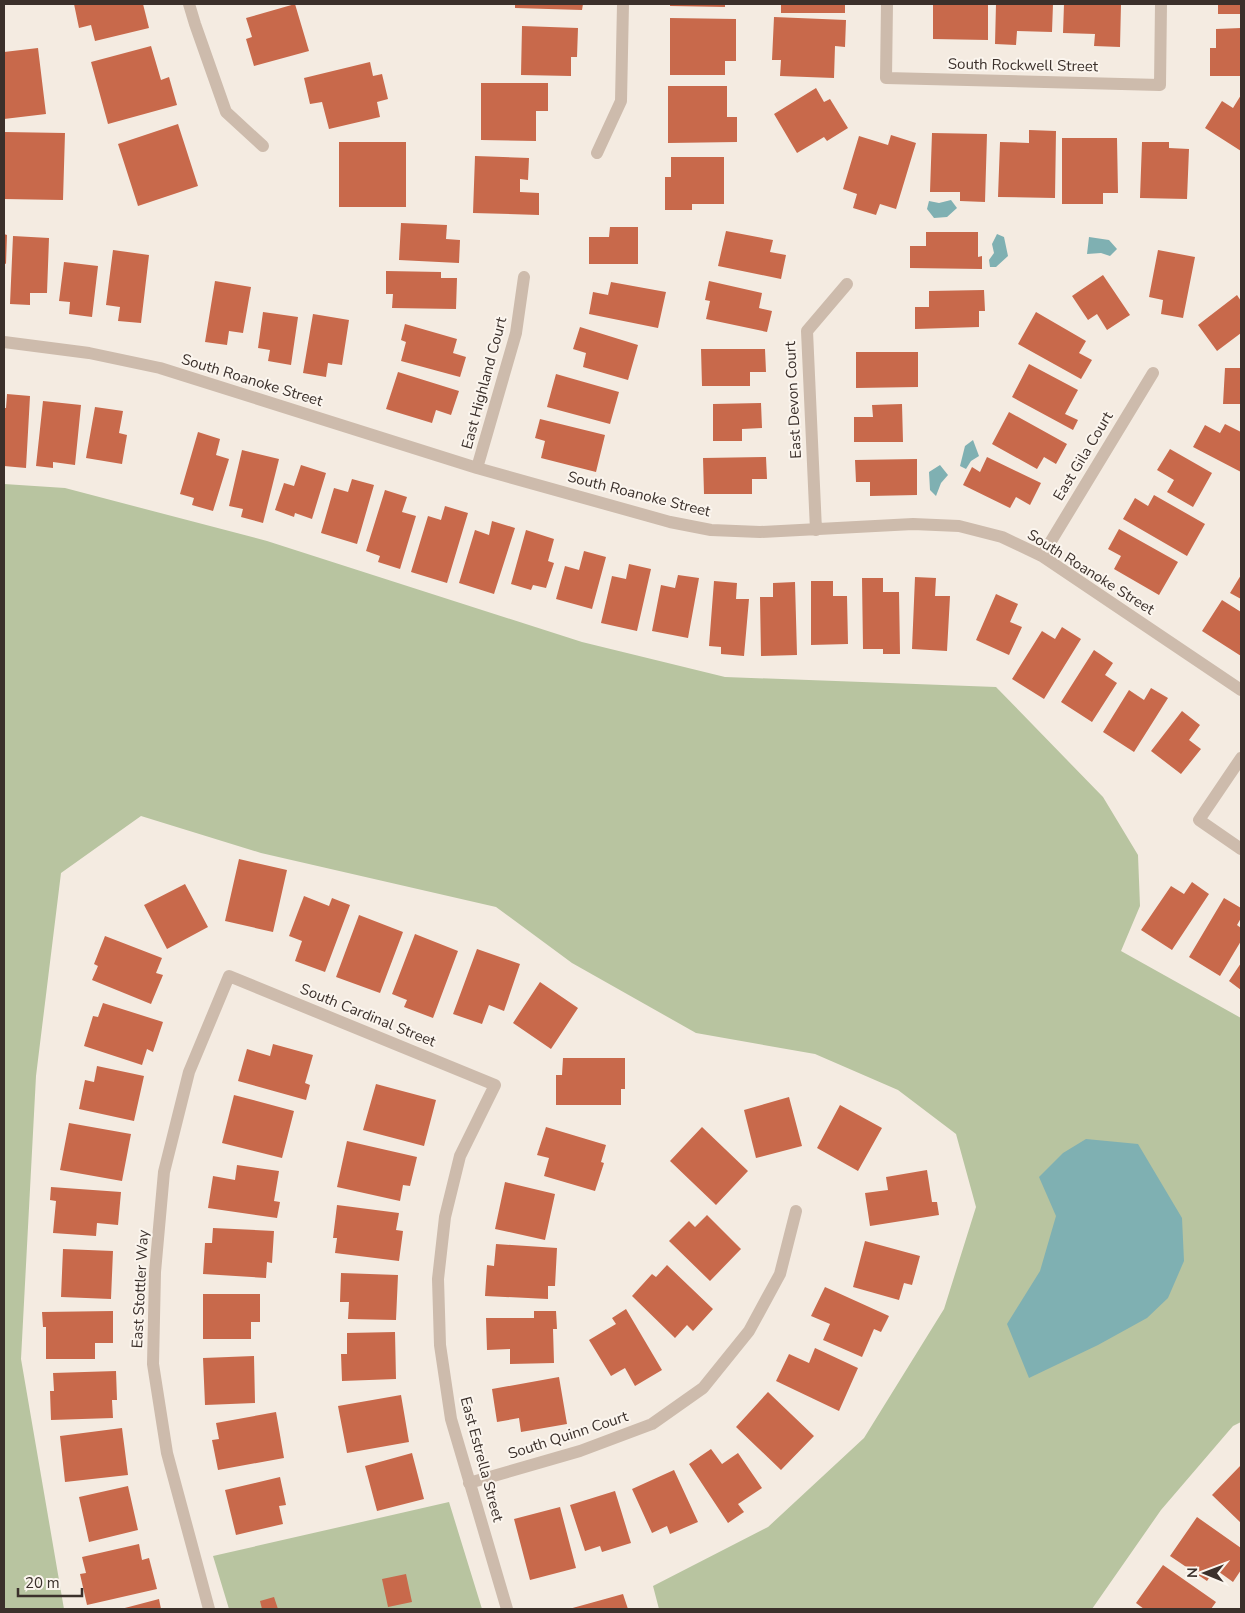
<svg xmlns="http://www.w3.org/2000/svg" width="1245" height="1613" font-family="'Nunito Sans',sans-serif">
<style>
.green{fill:#b8c4a0}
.water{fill:#7fb0b2}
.building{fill:#c8694b}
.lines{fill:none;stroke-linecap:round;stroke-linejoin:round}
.minor{stroke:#cdbbac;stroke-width:12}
.labels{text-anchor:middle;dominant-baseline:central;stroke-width:4;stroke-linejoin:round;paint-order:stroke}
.street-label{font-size:15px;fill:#3b302b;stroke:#fbf5ee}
</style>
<rect width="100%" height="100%" fill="#f4ebe1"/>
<path class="green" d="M4,484L65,488L267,541L582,642L725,677L996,687L1103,797L1138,855L1140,906L1121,951L1241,1018V1422L1233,1426L1161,1510L1092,1609H659L653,1586L768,1527L864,1438L944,1309L976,1207L956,1134L898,1090L815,1054L696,1033L572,963L496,907L261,853L141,816L61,873L36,1076L21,1359L64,1609H4Z
M449,1502L482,1609H229L213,1556Z"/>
<path class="water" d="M951,200L957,208L947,217L934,218L927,209L929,201L939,203Z
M997,234L1004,237L1008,256L996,267H990L989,260L994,253L992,244Z
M1089,237L1109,240L1117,249L1110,256L1101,253L1087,254Z
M973,440L979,456L971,461L966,469L960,466L965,446Z
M940,465L948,475L941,483L936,496L930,490L929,472Z
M1086,1139L1138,1144L1182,1218L1184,1261L1168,1298L1147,1318L1098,1345L1029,1378L1007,1324L1040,1271L1056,1216L1039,1177L1063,1153Z"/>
<path class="building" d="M74,4H143L149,28L95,41L91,25L79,28Z
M295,4L309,51L254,66L246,39L252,37L246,18Z
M515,4H583L582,10L515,8Z
M670,4H725V7L670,6Z
M781,4H845V13H781Z
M933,4H988V40L933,39Z
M996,4H1053L1052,32L1017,31L1016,45L995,44Z
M1064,4H1121L1120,47L1094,46L1095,34L1063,33Z
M1218,4H1241V14H1218Z
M774,17L846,20L845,47L835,46L834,78L780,76L781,60H772Z
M670,18L736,19V61H725V75H670Z
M522,26L578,28L577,57H571V76L521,75Z
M1241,28V76H1210V48H1216V29Z
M151,46L161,80L169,77L177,105L108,124L91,62Z
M38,48L46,114L4,119V52Z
M370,62L373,76L382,74L388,99L377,102L380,117L329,129L322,102L310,104L304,78Z
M481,83H548V111H536V141L481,140Z
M668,86H727V117H737V142L668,143Z
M816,88L824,102L830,99L848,128L827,141L824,137L797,153L774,114Z
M1241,95V151L1205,128L1222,101L1233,108Z
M178,124L198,186L138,206L118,144Z
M1029,130L1056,131L1055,198L998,197L1000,142L1029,143Z
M4,132L65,133L63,200L4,199Z
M932,133L987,134L985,202L960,201V192H930Z
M891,135L916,143L896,209L880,204L876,215L853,208L857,194L843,189L859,136L888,145Z
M1062,138H1117L1118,193H1103V204H1062Z
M339,142H406V207H339Z
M1142,142H1169V148L1189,149L1187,199L1140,198Z
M475,156L529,158L528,180L520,179V192L539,193V215L473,213Z
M671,157H724V204H692V210H665V177H671Z
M401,223L447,225L446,239L460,240L459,263L399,260Z
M610,227H638V264H589V237H609Z
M726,231L773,240L770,252L786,255L781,279L718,266Z
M926,232H978V257L982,256V269L910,268V246H926Z
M4,234L7,235L6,264L4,263Z
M13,236L49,238L47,293H30V305L10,304Z
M113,250L149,255L141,323L118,321L120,307L106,305Z
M1158,250L1195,257L1183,318L1161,314L1163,300L1149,297Z
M64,262L98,266L92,317L69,314L70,302L59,301Z
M386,271L441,272V278H457L456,309L392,308L393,294H386Z
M1103,275L1130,315L1107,330L1097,314L1088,320L1072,296Z
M215,281L251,287L243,333L229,331L227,345L205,342Z
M709,281L762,293L759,308L772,311L767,332L706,319L710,301L705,300Z
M611,282L666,292L658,328L589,314L593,292L608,295Z
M984,290L985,311H979V327L915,329V307H929V291Z
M1237,295L1241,301V333L1217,351L1198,325Z
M263,312L298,317L291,365L268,361L270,350L258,348Z
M1036,312L1086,341L1079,353L1092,360L1081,379L1018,344Z
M313,314L349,320L342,365L328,363L326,377L303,373Z
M405,324L457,339L453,353L466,357L460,377L401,361L406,342L401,340Z
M580,327L638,345L628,380L583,367L586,353L573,349Z
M701,349H765L766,372H750V386H702Z
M856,352H918V387L856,388Z
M1029,364L1078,390L1065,414L1078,420L1073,430L1012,397Z
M1225,368H1241V404H1223Z
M398,372L459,391L451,415L436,410L432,423L386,409Z
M556,374L619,392L610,424L547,407Z
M7,394L30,396L26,468L4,466V408H6Z
M43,401L81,405L75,465L53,462V468L36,466Z
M761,403L762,428L742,429V441H713V404Z
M902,404L903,442H854V417H873L872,405Z
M95,407L123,411L119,433L127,435L122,464L86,458Z
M1009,412L1067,444L1056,464L1044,457L1037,469L992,444Z
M540,419L605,435L596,472L541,458L545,441L535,438Z
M1225,424L1241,432V472L1193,447L1205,425L1220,433Z
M198,432L220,439L216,455L229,459L213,511L192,505L194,498L180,494Z
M1170,449L1212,473L1193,507L1167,492L1174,480L1157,470Z
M242,450L279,459L263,523L241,517L243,509L229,506Z
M766,457L767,479H752V494H704L703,458Z
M987,457L1041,483L1030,505L1016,497L1010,508L963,485L972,467L980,472Z
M917,459V495L870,496V482H856L855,460Z
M301,465L326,473L312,519L295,513L294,517L275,510L284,483L294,486Z
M352,479L374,485L357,544L321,533L334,488L348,492Z
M385,490L407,497L402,512L416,516L400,569L378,562L380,556L366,551Z
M1154,495L1205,524L1187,556L1123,519L1135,498L1148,506Z
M445,506L468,513L447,583L411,572L428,516L441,520Z
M492,521L515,528L494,594L459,583L475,530L489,535Z
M1119,529L1178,562L1159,595L1114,569L1121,556L1108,549Z
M526,530L554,539L548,561L554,563L546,588L533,585L531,590L511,584Z
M584,551L606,557L592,609L556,599L565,566L579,570Z
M629,564L651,569L637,631L601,623L612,576L626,579Z
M678,575L699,578L688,638L652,631L661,585L675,588Z
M1241,575V599L1230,593Z
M915,577L936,578L935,596H950L947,651L912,649Z
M862,578H883V592H899L900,654H883V649H863Z
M714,581L737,583L736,599H749L744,656L721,654V647L709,646Z
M811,581H833V596H847L848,644L811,645Z
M795,582L797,655L761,656L760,597H773V583Z
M996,594L1018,604L1010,622L1022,627L1009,655L976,640Z
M1222,600L1241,612V656L1202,631Z
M1062,627L1081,639L1044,699L1012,679L1042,631L1055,639Z
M1094,650L1113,663L1105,675L1117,683L1092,722L1061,702Z
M1151,688L1168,698L1134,752L1103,732L1129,690L1144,700Z
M1182,711L1200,725L1189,740L1201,749L1181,774L1151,751Z
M239,859L287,870L273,932L225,921Z
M1192,882L1209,894L1172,950L1141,930L1171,886L1184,894Z
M185,884L208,927L167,949L144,905Z
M304,896L329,906L332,898L350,905L325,972L295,961L302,941L289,936Z
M1224,898L1241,908V918L1237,925L1241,928V941L1220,976L1189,957Z
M359,915L403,932L380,993L336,977Z
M415,934L458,951L433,1018L404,1007L407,1000L392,994Z
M105,936L162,958L156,973L163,975L151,1004L92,980L98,966L94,964Z
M477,949L520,964L504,1011L489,1005L482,1024L453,1014Z
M1241,963V990L1229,981Z
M540,982L578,1008L551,1049L513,1023Z
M103,1003L163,1022L153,1052L147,1049L142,1065L84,1046L93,1016L98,1017Z
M273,1044L313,1055L305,1083L310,1085L306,1100L238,1081L247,1049L270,1056Z
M563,1058H625V1089H621V1105H556V1075H562Z
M97,1066L144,1076L134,1121L79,1109L85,1080L94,1082Z
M376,1084L436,1100L424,1146L363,1130Z
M234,1095L294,1111L282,1158L222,1143Z
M789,1097L802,1146L756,1158L744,1110Z
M840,1105L882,1128L858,1171L817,1148Z
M69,1123L131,1134L122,1181L60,1170Z
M546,1127L606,1145L601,1162L604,1163L595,1191L544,1176L549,1158L537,1155Z
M702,1127L748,1171L716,1205L670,1161Z
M347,1141L417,1157L410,1186L403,1185L400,1201L337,1187Z
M237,1165L279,1171L274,1201L280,1202L277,1218L208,1208L213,1176L235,1180Z
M927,1170L932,1202H937L939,1215L870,1226L865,1193L888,1190L886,1177Z
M505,1182L555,1194L545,1240L495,1229Z
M51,1187L121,1192L118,1225L97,1223L96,1236L53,1233L56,1201L50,1200Z
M337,1205L399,1213L396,1230L403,1231L399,1261L335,1253L337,1238H333Z
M707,1215L741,1249L710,1281L669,1241L689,1221L695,1227Z
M213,1228L274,1231L272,1263L267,1262L266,1278L203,1274L205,1243H212Z
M865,1241L920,1256L912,1285L904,1283L899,1300L853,1287Z
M496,1244L557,1248L555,1286H548V1299L485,1296L487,1265L494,1266Z
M63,1249L113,1251L111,1299L61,1297Z
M667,1265L713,1309L693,1331L687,1325L675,1338L632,1296L652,1274L656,1277Z
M341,1273L398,1275L396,1320L348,1319L349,1302H340Z
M825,1287L889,1316L881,1332L874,1329L862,1357L823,1340L830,1324L811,1316Z
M203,1294H260V1322H251V1339H203Z
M626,1309L662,1370L635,1386L625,1368L611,1376L589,1340L616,1324L612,1318Z
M113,1311V1343H95V1359H46V1327H43L42,1312Z
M534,1311H556L557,1329H553L554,1363L510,1364V1349L487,1350L486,1318H534Z
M395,1332L396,1379L342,1381L341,1354H347V1333Z
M815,1348L858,1368L839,1411L776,1381L789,1354L809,1363Z
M254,1356L255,1403L205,1405L203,1358Z
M116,1371L117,1400H112L113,1418L51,1420L50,1391H54L53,1373Z
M559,1377L567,1424L521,1432L519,1418L497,1422L492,1389Z
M768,1392L814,1436L781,1470L736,1427Z
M401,1395L409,1442L347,1453L338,1406Z
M276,1412L284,1458L218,1470L212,1440L219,1439L216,1423Z
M122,1428L128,1475L65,1482L60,1436Z
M711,1449L722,1464L738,1453L762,1488L738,1504L744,1512L728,1523L689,1464Z
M412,1453L424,1499L377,1511L365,1466Z
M1241,1465V1523L1212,1495Z
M674,1470L698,1522L670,1534L667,1526L652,1533L632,1489Z
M280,1477L286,1505L279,1506L283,1524L236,1535L225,1490Z
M128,1486L138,1530L89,1542L79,1497Z
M615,1491L631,1543L602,1552L600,1546L585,1551L570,1505Z
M560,1507L576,1568L530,1580L514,1519Z
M1197,1517L1241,1548V1570L1233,1582L1215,1569L1207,1581L1170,1556Z
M139,1544L142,1560L149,1558L157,1589L87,1605L80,1574L86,1573L82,1557Z
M1163,1565L1216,1602L1211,1609H1144L1136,1603Z
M406,1574L412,1602L388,1607L382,1579Z
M623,1594L628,1609H569Z
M274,1597L278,1609H262L260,1601Z
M159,1599L161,1609H121Z"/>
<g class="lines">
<path class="minor" d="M189,4L195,24L226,112L263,146
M887,4L886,78L1160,85L1161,4
M597,153L621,101L623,4
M4,342L89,353L160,368L477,468L670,522L711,530L760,532L913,524L959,526L1002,537L1042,556L1241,690
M477,468L516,333L524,277
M816,530L807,331L847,284
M1042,556L1153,373
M1241,758L1199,820L1241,849
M469,1483L580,1451L652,1424L703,1388L749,1331L780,1274L796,1211
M209,1609L167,1453L153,1364L155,1272L164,1172L189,1072L229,976L495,1085L460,1156L445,1217L438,1279L440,1345L451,1419L507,1609"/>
</g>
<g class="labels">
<g class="street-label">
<text transform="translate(1023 65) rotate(1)">South Rockwell Street</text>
<text transform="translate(252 380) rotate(17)">South Roanoke Street</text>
<text transform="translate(484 383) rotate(-75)">East Highland Court</text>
<text transform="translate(793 400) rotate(-93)">East Devon Court</text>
<text transform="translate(1083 456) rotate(-59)">East Gila Court</text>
<text transform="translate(639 494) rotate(14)">South Roanoke Street</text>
<text transform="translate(1091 572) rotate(32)">South Roanoke Street</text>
<text transform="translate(368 1015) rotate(22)">South Cardinal Street</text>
<text transform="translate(140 1289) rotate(-87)">East Stottler Way</text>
<text transform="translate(568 1435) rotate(-18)">South Quinn Court</text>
<text transform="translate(482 1459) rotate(75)">East Estrella Street</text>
</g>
</g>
<rect width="1245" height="1613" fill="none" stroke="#3b302b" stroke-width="10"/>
<g transform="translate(1205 1573) rotate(271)" stroke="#fbf5ee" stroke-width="4" paint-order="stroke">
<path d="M0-4L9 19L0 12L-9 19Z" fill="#3b302b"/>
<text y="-8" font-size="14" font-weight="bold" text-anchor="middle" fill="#3b302b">N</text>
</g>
<path d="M18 1588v8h64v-8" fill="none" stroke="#3b302b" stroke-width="2.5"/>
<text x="25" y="1588" font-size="15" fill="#3b302b" stroke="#fbf5ee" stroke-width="4" paint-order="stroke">20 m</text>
</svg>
